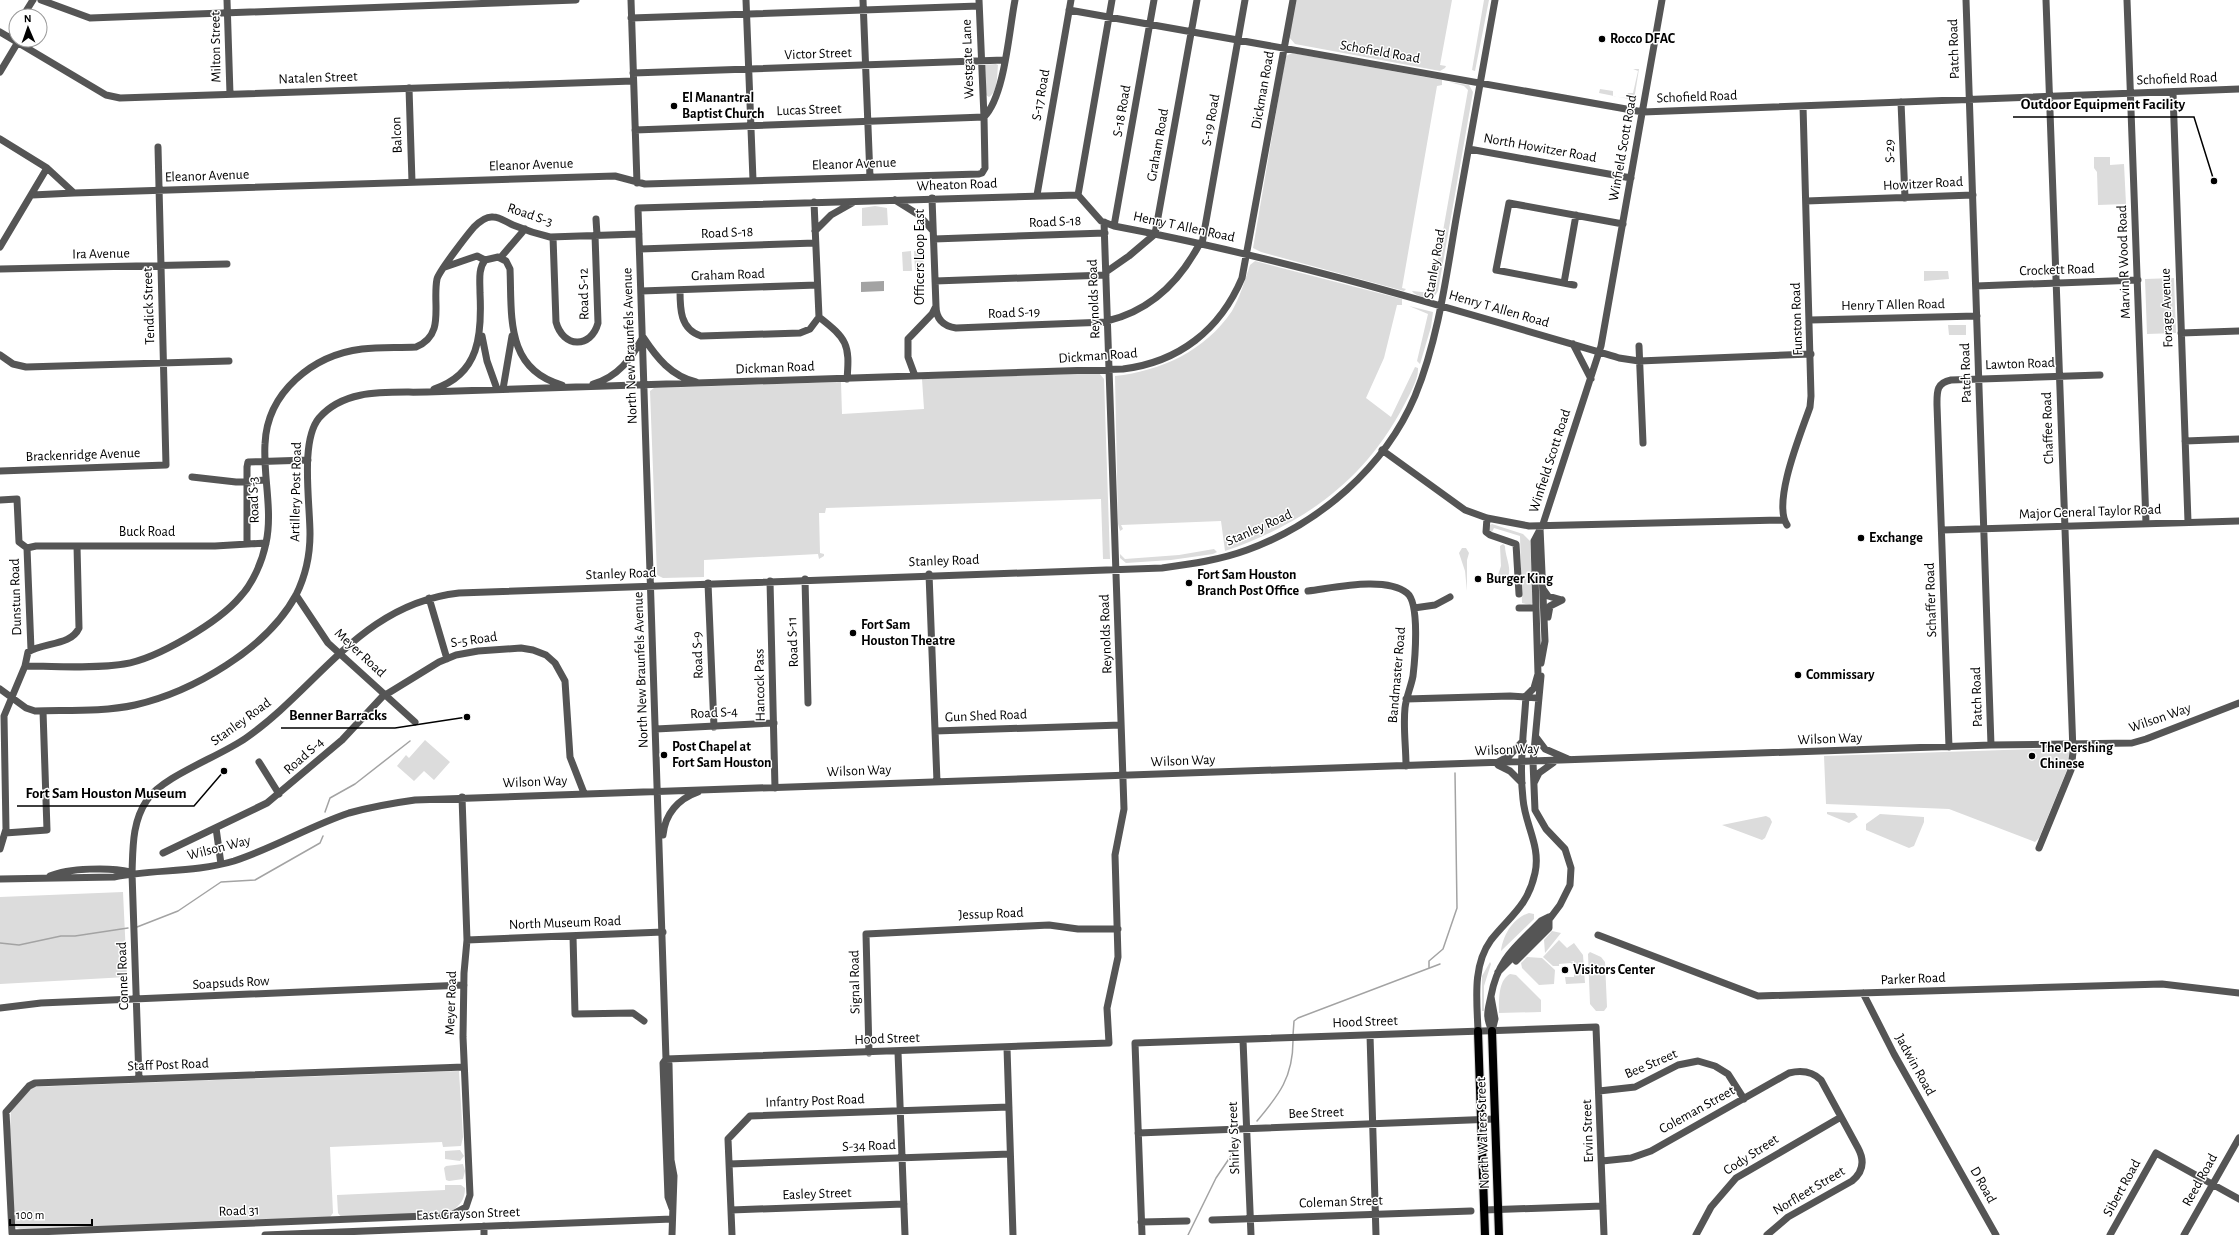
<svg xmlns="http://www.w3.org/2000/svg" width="2239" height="1235" font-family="'Alegreya Sans',sans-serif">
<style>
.green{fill:#dcdcdc}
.water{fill:#a3a3a3}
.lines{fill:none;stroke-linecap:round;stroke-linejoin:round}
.stream{stroke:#a3a3a3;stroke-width:1.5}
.major-casing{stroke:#dbdbdb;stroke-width:10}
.minor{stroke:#555;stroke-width:7}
.major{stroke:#000;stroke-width:8}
.poi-dot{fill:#000;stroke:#fff;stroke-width:1.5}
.labels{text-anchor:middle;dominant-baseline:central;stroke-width:3;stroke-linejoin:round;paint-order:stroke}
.poi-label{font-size:14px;font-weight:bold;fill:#000;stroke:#fff;text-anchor:start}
.street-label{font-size:14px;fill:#000;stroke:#fff}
.leader{fill:none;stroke:#000;stroke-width:1.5}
.callout-dot{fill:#000;stroke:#fff;stroke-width:1.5}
.callout-label{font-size:15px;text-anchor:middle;font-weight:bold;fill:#000;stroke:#fff;stroke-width:3;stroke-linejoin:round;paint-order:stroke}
</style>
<rect width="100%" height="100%" fill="#fff"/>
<path class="green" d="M1295,0H1452L1440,65L1446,66L1445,68L1440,71L1295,44L1289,37Z
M1484,0H1489L1475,71L1472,70Z
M1292,53L1442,80V85L1437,86L1402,288L1406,289L1404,291L1261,252L1253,248L1285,60L1286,56Z
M996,64L998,65C997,74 998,92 989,97L986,95L985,65Z
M1633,69H1639L1634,100L1599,93L1600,89L1613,91V96L1626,98L1628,93H1633L1638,71Z
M1449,82L1469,85L1473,92L1438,291L1434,297C1428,299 1415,296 1412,291L1432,293L1468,90L1464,86Z
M2094,157H2110V165L2124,164L2126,204L2098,205L2097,172L2094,168Z
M875,206L887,208L888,225L862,226V208Z
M911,251L912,271H903L902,252Z
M914,251H923L924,270H915Z
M1255,261L1402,299V305H1397L1384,358L1366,398L1391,417L1415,367L1418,368C1419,379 1408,397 1403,407C1363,482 1303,524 1225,551L1221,521L1121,525L1123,529L1120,531L1118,524L1115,376C1161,371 1205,351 1232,311C1240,297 1245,280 1250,265Z
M1924,271H1948L1949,279L1924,281Z
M2174,278L2176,333L2147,334L2145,279Z
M1409,306L1433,312L1431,327L1420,364L1417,361L1428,314Z
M1948,325H1966V335H1949Z
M1099,373L1104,379L1110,559H1103L1101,499L826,508L825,513H819L820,553L824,554V556L819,559L818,554L704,560V577L663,578L657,575L650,391L654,388L841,382L842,414L924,409L922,379Z
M1492,524L1523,534L1530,541L1533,603L1530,605L1522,603L1520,536L1494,528L1492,532L1488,530L1490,525Z
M1503,544L1505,546C1505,556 1512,568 1508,577L1503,579L1498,575L1501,566L1500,546Z
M1462,548H1466L1469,553L1467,560V591L1465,571L1459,553Z
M1214,549L1217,552L1213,554L1171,560L1126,563L1120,558V554L1125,559L1179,555Z
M425,740L450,762L434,780L424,771L414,781L397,766L406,755L409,758Z
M2065,748L2069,753V765L2039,838L2035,842L1949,809L1826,804L1824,756Z
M1827,812L1855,813L1858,817L1849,823L1827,814Z
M1880,814L1924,817V822L1914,846L1909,848L1866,830V824Z
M1766,816L1770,818L1772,822L1765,838L1762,840L1722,825Z
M123,892L127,977L0,984V897Z
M1529,913L1534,914V919L1501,951C1503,935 1513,918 1529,913Z
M1552,931L1561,933L1545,953L1544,940Z
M1559,940L1567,948L1574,943L1583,955L1585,983L1566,984L1565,977H1574V961L1570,962H1573V966L1571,963L1559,964V966H1553L1543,957Z
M1590,952L1601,957L1605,962L1607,1007L1604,1011H1596L1590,1004L1588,954Z
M1527,957L1542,958L1555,970L1554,984L1539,985L1522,968L1521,963Z
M1490,962L1491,964L1484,986V1011H1482V976Z
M1510,974L1516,975L1541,1000V1012L1499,1013C1499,1001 1498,980 1510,974Z
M459,1071L463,1137L461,1146L443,1147L442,1142L330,1147L333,1213L330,1217L23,1230L14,1227L10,1130L11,1109L32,1087Z
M460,1150L464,1156L460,1161L445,1159V1151Z
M463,1164L465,1171L463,1179L449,1181L446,1180L444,1168L446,1166Z
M445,1185H461L465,1188C465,1200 460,1205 451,1212L341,1217L338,1213L337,1195L445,1190Z"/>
<path class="water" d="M884,281V291L861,292V282Z"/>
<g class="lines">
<path class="stream" d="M325,812L330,798L355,784L410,741
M137,927L178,911L221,882L255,880L320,843L323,836
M0,943L19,945L61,936H75L128,928
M1429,968V961L1443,949L1457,908L1455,773
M1293,1035L1294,1021L1298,1018L1440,964
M1257,1121C1279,1095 1293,1077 1293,1041
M1188,1235L1216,1178L1241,1141"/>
<g class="major-casing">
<path id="major" d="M1478,1031L1485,1235
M1492,1031L1499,1235"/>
</g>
<path class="minor" d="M41,0L90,18L576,0
M227,0L230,94
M631,0L637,183
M746,0L753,180
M863,0L870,177
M1966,0L1991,745
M2127,0L2146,523
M1069,10L1643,112L2239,89
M23,16L33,0
M631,18L979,6
M0,32L106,95L120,98L633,81
M10,38L16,27
M0,72L18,42
M633,73L1004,60
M409,88L412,182
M2173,93L2188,522
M1901,102L1905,198
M635,130L984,117L979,0
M0,139L47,168L74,193L615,176L645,184L979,174L982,173L985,168L984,117C1005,96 1009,30 1015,0
M1469,149L1631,178
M32,195L74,193
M1037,195L1071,0
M1078,195L1101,221L1114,226C1285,258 1452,309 1619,358L1639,361L1811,354
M1078,195L1112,0
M895,200L919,215L933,231
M1806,201L1973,195
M814,202L819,317C847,339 850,344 847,379
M596,219L597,235
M1114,226L1154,0
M815,231L831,215L854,202
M553,237L556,322C563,348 591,349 598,323L595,235
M934,239L1105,233
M1202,244L1245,0
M0,247L47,168
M640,249L815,243
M501,257L525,229
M445,267L477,256L485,260
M0,269L227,264
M1106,272L1129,256L1155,234L1197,0
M935,281L1106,275
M1564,283L1576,215
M1574,285L1496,270L1509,203L1623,224
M1976,286L2138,280
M680,290C680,309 680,329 701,336L800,333L810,329L819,317
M641,291L817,285
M936,306C936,319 943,326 956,328L1107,322
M1810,320L1977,316
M1107,321C1150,311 1180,281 1200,243
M2181,333L2239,331
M482,336L487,361L497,389
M1573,344L1591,379
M1639,346L1643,443
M0,355L13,364L26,367L229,361
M915,376L908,357V339L932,314L936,306L932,198
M593,384C618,377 631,359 643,337C657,358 671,376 696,382
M434,389C480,374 482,334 480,293C480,281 478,269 485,260L498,257L506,261L510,269C512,316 505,369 562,385
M503,389L512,336
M2185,441L2239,439
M1382,450L1465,510L1487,518L1529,526L1784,520
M0,471L166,465L158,147
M192,477L236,482L266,480
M0,500L17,499L19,542L27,548
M1487,518L1486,532L1490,535L1516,544L1519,594
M1787,525C1772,502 1801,433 1810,407L1811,396L1803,106
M1540,528L1545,641L1541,663
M1942,530L2239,521
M247,544V467L248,462L308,460
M27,548L36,546H215L266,543
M27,548L31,650
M929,574L937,782
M805,579L808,703
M770,581L775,788
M708,583L714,727
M1543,589L1548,596L1562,600
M1308,591C1334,588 1385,576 1407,593C1420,603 1415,659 1413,676C1411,687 1406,697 1405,708C1403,727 1406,747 1406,766
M296,595L328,643L415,722
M429,598L447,659
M1414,608L1435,605L1450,597
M1519,608H1535
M1548,617L1550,606L1562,600
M25,666L28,652C43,642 71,646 79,628L77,546
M0,689L26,708L35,711C67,710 103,712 135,705C192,692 267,649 296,595C305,577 310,554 310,534C310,503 300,441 319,418C346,387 390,393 427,392L1123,369C1179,362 1220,330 1242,278L1293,0
M1526,696L1534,688L1538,674L1534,541L1543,524L1601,346L1662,0
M1406,699L1510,696L1539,698
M656,729L774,723
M935,731L1121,725
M1536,737L1545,749L1568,759
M1949,747L1937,405C1937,392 1936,383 1951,380L2100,375
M259,762L279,794
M1498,762L1509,756L1523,741
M1498,765L1510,771L1522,783
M1534,783L1539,773L1553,763
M462,797L467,940L464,973L463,1037L470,1195L466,1207L451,1215L12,1233L6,1112L29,1086L35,1083L464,1067
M216,828L221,864
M5,833L47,830L43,711
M663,835C665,814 678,799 698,792
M2039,848L2071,770L2073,752L2046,0
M0,849L6,829L4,716L25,666C57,666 92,669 124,664C157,659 219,622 240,597C253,583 262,562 266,543C273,511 263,476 265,444C267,392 313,355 362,349C380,347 398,348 416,347C446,335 432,304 437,279C439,271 468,234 474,227C479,222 486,216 493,217C500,217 506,222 513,225C525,230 537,234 550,237L639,234
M163,853L267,803L342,740L382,697L439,662L456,655L478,651L521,648L533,650L546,655L555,663L565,681L570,757L584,793
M50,876C68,868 111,867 130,872
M0,879L114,877C154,869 194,873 234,861C274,848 310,826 349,813C371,807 393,803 415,800L1991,745L2132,743L2146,739L2239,703
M1598,935L1758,996L2162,984L2239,993
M573,936L575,1014L633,1013L644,1021
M467,940L663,932
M1516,961L1549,928V919
M1498,972L1545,925L1560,905L1570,885L1571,868L1565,849L1546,829L1535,810L1533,762L1541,676
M1863,993L1894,1054L1996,1235
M1491,997L1495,1019L1492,1031
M0,1008L41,1003L464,985
M1478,1031C1477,1001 1472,966 1491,940C1510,916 1528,906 1535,873C1541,846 1525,825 1523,799C1519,765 1524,730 1526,696
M1492,1031C1485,1015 1488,1011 1491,996C1498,958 1516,947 1541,921L1549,917
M1370,1035L1376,1235
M1243,1040L1251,1235
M1007,1048L1013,1235
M898,1052L905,1235
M869,1053L866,934L1049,925L1078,929H1118
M666,1059L1109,1043L1107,1008L1118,957L1115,855L1124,809L1104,222
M666,1059L669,1064L671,1160L674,1176L672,1235
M139,1079L132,873C133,847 132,822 147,800C163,776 219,757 246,738C319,687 361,604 459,593L1162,568C1191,564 1220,560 1247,550C1319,524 1385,467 1415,396C1438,340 1446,278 1456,219C1469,146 1482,73 1495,0
M1599,1091L1635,1087L1678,1065L1698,1061L1715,1066L1728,1074L1744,1099
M1138,1133L1495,1119
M1602,1161L1631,1158L1651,1151L1789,1073C1801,1070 1812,1071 1821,1080L1858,1148C1865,1161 1863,1172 1852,1181L1788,1217L1767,1235
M729,1164L1010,1154
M672,1208L668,1197L663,1063L666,1059L638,208L1078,195
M731,1210L904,1204
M1484,1210L1603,1206
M1212,1220L1471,1211
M1141,1222L1187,1221
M484,1226V1235
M265,1235L672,1219
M732,1235L728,1139L750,1116L1009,1107
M1142,1235L1135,1043L1596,1027L1604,1235
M1696,1235L1711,1207L1736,1178L1841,1117
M2110,1235L2156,1153L2239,1199
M2184,1235L2239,1138"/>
<use href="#major" class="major"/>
</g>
<g class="poi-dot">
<circle cx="1602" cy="39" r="4"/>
<circle cx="674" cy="106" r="4"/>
<circle cx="1861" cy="538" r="4"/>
<circle cx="1478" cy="579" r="4"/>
<circle cx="1189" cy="583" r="4"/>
<circle cx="853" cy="633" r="4"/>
<circle cx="1798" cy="675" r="4"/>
<circle cx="664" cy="755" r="4"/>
<circle cx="2032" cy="756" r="4"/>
<circle cx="1565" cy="970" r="4"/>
</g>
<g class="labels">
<g class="poi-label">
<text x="1610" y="39">Rocco DFAC</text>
<text x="682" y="98">El Manantral<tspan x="682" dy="16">Baptist Church</tspan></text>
<text x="1869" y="538">Exchange</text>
<text x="1197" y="575">Fort Sam Houston<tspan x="1197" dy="16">Branch Post Office</tspan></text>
<text x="1486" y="579">Burger King</text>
<text x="861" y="625">Fort Sam<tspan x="861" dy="16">Houston Theatre</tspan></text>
<text x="1806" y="675">Commissary</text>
<text x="672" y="747">Post Chapel at<tspan x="672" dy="16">Fort Sam Houston</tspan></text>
<text x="2040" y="748">The Pershing<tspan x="2040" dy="16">Chinese</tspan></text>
<text x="1573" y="970">Visitors Center</text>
</g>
<g class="street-label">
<text transform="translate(216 47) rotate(-91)">Milton Street</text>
<text transform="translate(1954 49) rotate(-92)">Patch Road</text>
<text transform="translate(1380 52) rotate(10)">Schofield Road</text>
<text transform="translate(818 54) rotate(-2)">Victor Street</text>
<text transform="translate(968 59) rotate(-92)">Westgate Lane</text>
<text transform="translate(318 78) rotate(-2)">Natalen Street</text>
<text transform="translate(2177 79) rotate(-2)">Schofield Road</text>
<text transform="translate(1263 90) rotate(-80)">Dickman Road</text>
<text transform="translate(1041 95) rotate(-80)">S-17 Road</text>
<text transform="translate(1697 97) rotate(-2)">Schofield Road</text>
<text transform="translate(809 110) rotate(-2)">Lucas Street</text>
<text transform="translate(1122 111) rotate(-80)">S-18 Road</text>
<text transform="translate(1211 120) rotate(-80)">S-19 Road</text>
<text transform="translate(397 135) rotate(-92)">Balcon</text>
<text transform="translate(1158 145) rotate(-80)">Graham Road</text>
<text transform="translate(1540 148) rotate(10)">North Howitzer Road</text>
<text transform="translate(1623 148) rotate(-80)">Winfield Scott Road</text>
<text transform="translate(1890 151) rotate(-92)">S-29</text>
<text transform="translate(854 164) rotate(-2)">Eleanor Avenue</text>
<text transform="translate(531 165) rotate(-2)">Eleanor Avenue</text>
<text transform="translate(207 176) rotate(-2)">Eleanor Avenue</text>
<text transform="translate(1923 184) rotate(-3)">Howitzer Road</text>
<text transform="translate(957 185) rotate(-2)">Wheaton Road</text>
<text transform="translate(530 215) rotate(19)">Road S-3</text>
<text transform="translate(1055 222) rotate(-2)">Road S-18</text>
<text transform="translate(1184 227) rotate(12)">Henry T Allen Road</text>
<text transform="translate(727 233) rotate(-2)">Road S-18</text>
<text transform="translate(101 254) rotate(-1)">Ira Avenue</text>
<text transform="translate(920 257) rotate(-90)">Officers Loop East</text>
<text transform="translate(2124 262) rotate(-92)">Marvin R Wood Road</text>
<text transform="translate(1435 264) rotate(-80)">Stanley Road</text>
<text transform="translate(2057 270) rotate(-2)">Crockett Road</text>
<text transform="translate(728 275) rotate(-2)">Graham Road</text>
<text transform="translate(584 294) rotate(-91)">Road S-12</text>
<text transform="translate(1094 299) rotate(-92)">Reynolds Road</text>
<text transform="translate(1893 305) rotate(-1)">Henry T Allen Road</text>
<text transform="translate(149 306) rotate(-92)">Tendick Street</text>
<text transform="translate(2167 308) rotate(-92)">Forage Avenue</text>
<text transform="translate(1499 309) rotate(16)">Henry T Allen Road</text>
<text transform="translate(1014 313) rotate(-2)">Road S-19</text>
<text transform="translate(1797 319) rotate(-92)">Funston Road</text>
<text transform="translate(630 346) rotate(-92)">North New Braunfels Avenue</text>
<text transform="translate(1098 356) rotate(-4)">Dickman Road</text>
<text transform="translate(2020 364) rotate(-2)">Lawton Road</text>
<text transform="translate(775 368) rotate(-2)">Dickman Road</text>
<text transform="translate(1966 373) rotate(-92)">Patch Road</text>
<text transform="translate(2048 428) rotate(-92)">Chaffee Road</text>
<text transform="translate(83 455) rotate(-2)">Brackenridge Avenue</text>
<text transform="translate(1550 461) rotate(-72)">Winfield Scott Road</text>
<text transform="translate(296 492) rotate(-89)">Artillery Post Road</text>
<text transform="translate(254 500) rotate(-92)">Road S-3</text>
<text transform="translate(2090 512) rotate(-2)">Major General Taylor Road</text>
<text transform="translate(1259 528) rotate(-24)">Stanley Road</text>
<text x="147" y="532">Buck Road</text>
<text transform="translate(944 561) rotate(-2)">Stanley Road</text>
<text transform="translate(621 574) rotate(-2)">Stanley Road</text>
<text transform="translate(16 597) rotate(-92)">Dunstun Road</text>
<text transform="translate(1931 600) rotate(-92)">Schaffer Road</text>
<text transform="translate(1106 634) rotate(-92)">Reynolds Road</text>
<text transform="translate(474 640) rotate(-8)">S-5 Road</text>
<text transform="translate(793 642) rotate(-92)">Road S-11</text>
<text transform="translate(360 653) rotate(43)">Meyer Road</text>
<text transform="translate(698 655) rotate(-92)">Road S-9</text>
<text transform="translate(641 670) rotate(-92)">North New Braunfels Avenue</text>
<text transform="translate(1397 675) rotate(-85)">Bandmaster Road</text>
<text transform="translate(760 685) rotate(-91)">Hancock Pass</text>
<text transform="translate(1977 697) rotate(-92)">Patch Road</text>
<text transform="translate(714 713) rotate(-3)">Road S-4</text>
<text transform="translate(986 716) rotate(-2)">Gun Shed Road</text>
<text transform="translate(2160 718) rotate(-19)">Wilson Way</text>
<text transform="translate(241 722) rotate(-36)">Stanley Road</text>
<text transform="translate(1830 739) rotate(-2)">Wilson Way</text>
<text transform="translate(1507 750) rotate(-2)">Wilson Way</text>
<text transform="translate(304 756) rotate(-41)">Road S-4</text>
<text transform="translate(1183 761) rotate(-2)">Wilson Way</text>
<text transform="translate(859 771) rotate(-2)">Wilson Way</text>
<text transform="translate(535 782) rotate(-2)">Wilson Way</text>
<text transform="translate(219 848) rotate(-14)">Wilson Way</text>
<text transform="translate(991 914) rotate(-2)">Jessup Road</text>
<text transform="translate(565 923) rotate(-2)">North Museum Road</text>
<text transform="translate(123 976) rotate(-92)">Connel Road</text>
<text transform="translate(1913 979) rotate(-2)">Parker Road</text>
<text transform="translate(855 982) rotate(-91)">Signal Road</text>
<text transform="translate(231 983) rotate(-3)">Soapsuds Row</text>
<text transform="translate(451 1003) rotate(-88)">Meyer Road</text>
<text transform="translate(1365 1022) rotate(-2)">Hood Street</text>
<text transform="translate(887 1039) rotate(-2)">Hood Street</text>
<text transform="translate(1651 1064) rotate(-23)">Bee Street</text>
<text transform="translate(168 1065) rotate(-2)">Staff Post Road</text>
<text transform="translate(1915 1065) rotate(61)">Jadwin Road</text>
<text transform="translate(815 1101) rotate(-2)">Infantry Post Road</text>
<text transform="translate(1697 1110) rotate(-29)">Coleman Street</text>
<text transform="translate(1316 1113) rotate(-2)">Bee Street</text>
<text transform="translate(1588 1131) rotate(-92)">Ervin Street</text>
<text transform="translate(1483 1133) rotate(-92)">North Walters Street</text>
<text transform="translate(1234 1138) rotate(-92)">Shirley Street</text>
<text transform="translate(869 1146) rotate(-2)">S-34 Road</text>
<text transform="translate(1751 1155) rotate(-33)">Cody Street</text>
<text transform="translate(2200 1180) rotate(-61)">Reed Road</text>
<text transform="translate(1983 1185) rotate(61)">D Road</text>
<text transform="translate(2122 1188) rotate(-61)">Sibert Road</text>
<text transform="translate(1809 1191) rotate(-31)">Norfleet Street</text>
<text transform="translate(817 1194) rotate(-2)">Easley Street</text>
<text transform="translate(1341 1202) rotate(-2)">Coleman Street</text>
<text transform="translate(239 1211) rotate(-2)">Road 31</text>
<text transform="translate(468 1214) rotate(-2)">East Grayson Street</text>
</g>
</g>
<path class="leader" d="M2214 181L2194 117H2013M467 717L395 728H281M224 771L194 806H17"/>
<g class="callout-dot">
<circle cx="2214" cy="181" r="4"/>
<circle cx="467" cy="717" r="4"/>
<circle cx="224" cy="771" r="4"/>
</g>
<g class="callout-label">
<text x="2103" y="109">Outdoor Equipment Facility</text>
<text x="338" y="720">Benner Barracks</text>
<text x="106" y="798">Fort Sam Houston Museum</text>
</g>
<g transform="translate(28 28) rotate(358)"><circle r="19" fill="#ffffff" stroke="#999999"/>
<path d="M0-3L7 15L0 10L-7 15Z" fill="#000000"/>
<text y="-6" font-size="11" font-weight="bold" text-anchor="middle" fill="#000000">N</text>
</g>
<path d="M10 1219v6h82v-6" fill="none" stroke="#000000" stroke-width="2"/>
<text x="16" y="1219" font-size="12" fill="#000000" stroke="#ffffff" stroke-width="3" paint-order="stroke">100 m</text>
</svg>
